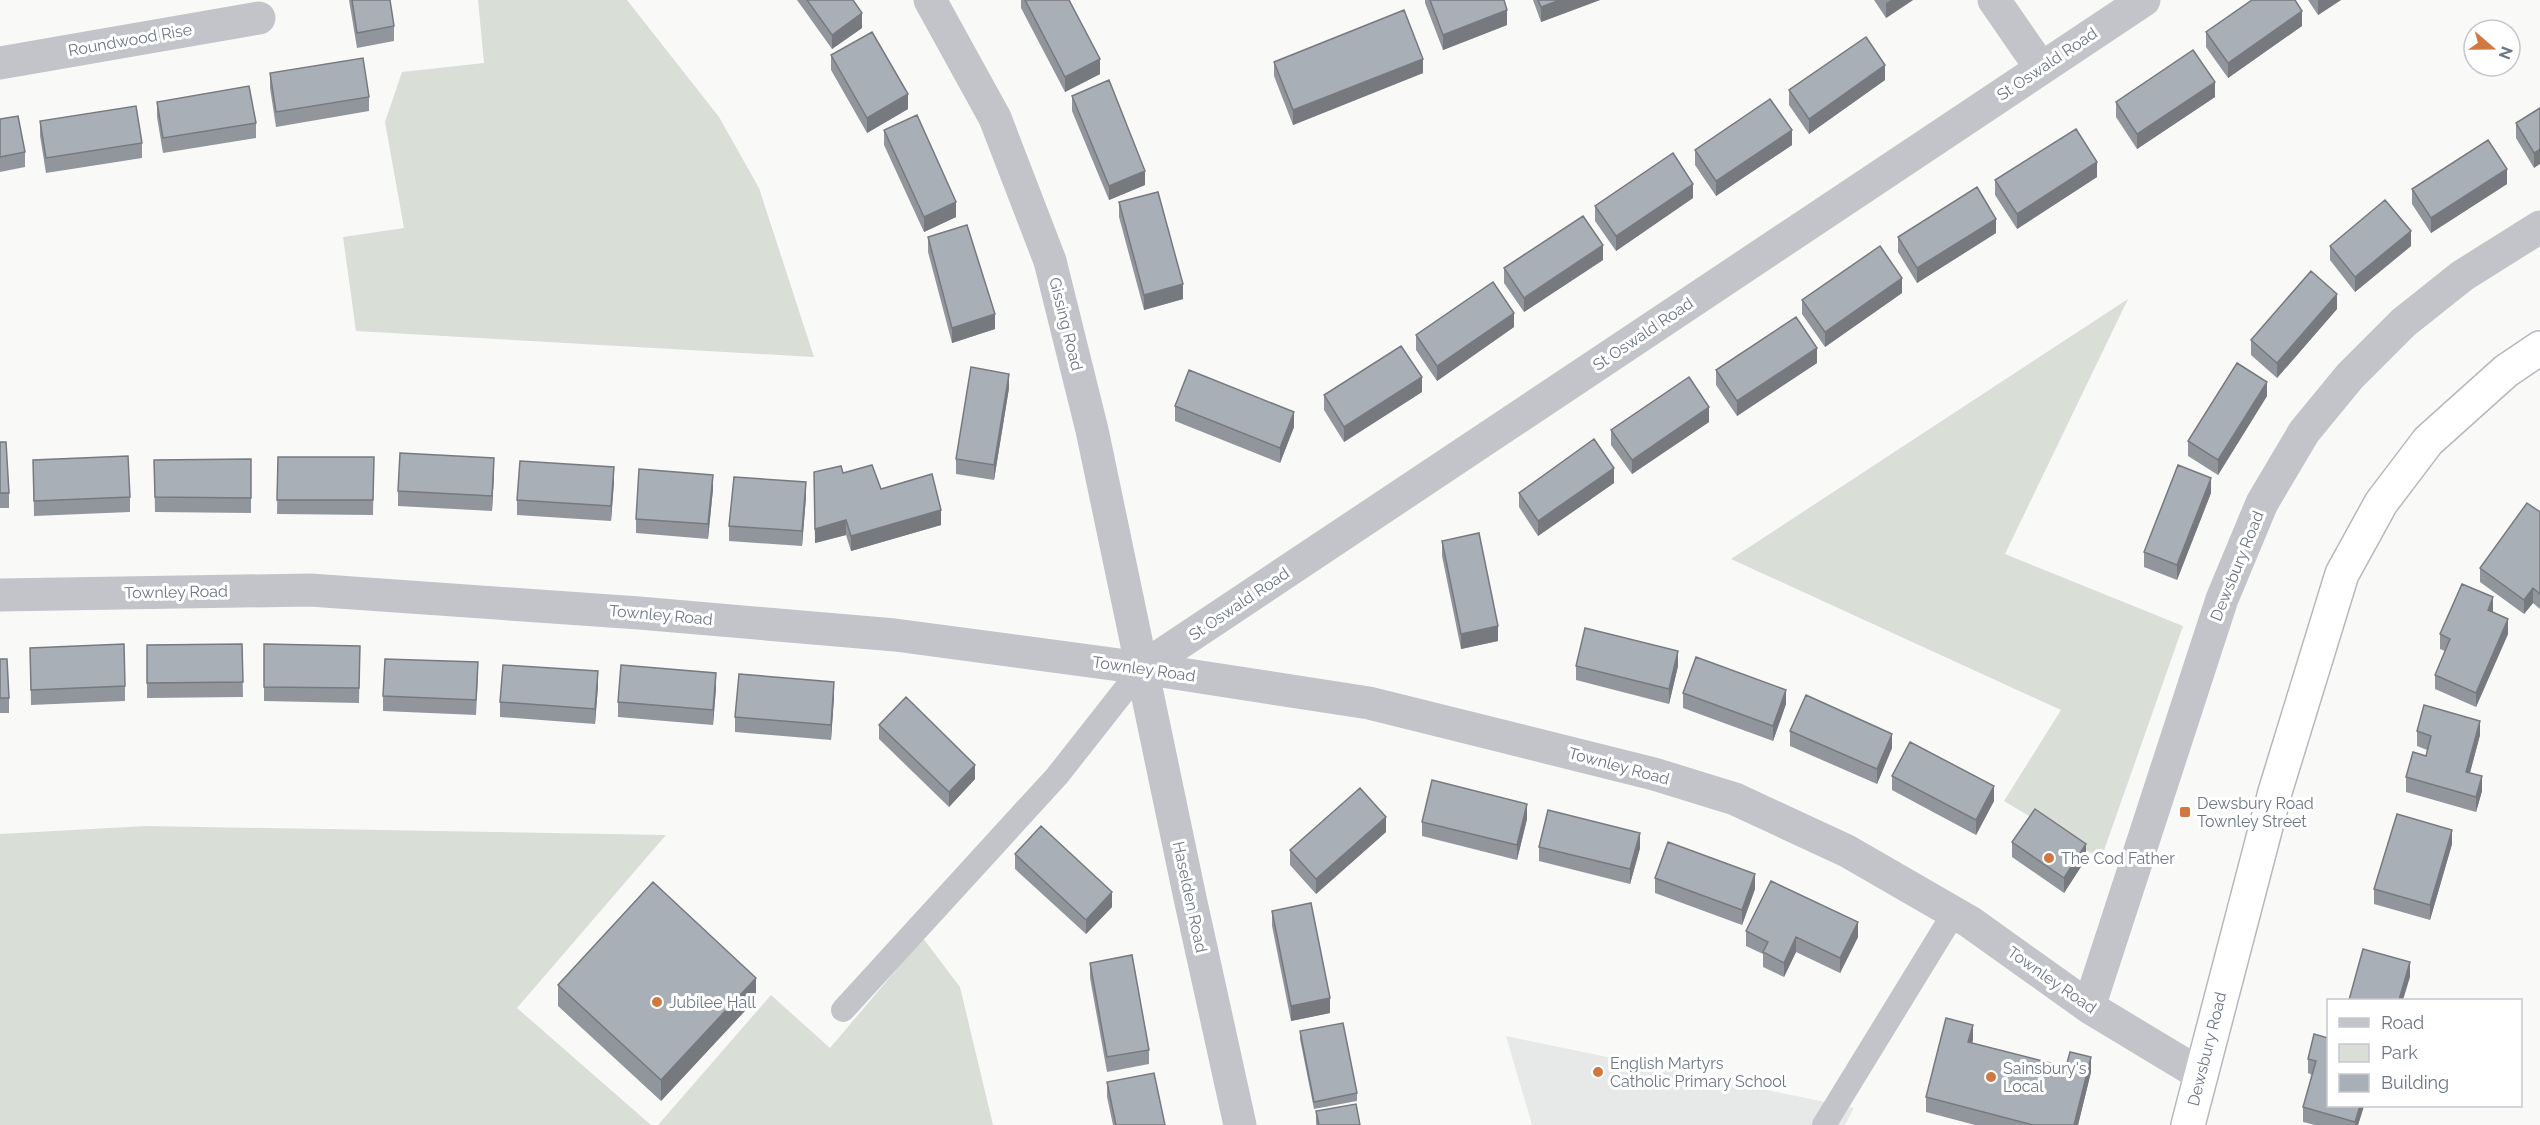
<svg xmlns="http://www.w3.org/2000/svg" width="2540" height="1125" font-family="Raleway,sans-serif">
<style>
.built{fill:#e7e9e8}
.green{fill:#d9ded7}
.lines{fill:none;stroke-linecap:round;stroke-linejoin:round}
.highway-casing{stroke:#b5b8bc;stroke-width:36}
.lane{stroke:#c2c4c9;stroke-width:24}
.street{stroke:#c2c4c9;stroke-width:33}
.highway{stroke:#fff;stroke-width:33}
.wall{fill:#91969d}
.shaded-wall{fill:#767a7f}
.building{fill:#a9afb6;stroke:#767a7f;stroke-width:1.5}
.poi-dot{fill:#d17841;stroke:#fff;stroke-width:2}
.labels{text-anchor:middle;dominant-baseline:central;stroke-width:6;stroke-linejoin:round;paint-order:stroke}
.street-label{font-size:16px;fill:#6c7685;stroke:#fff}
.poi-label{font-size:16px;fill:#6c7685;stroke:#fff;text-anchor:start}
</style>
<rect width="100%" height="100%" fill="#f9faf8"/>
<path class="built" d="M1506,1036L1854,1108L1845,1125H1532Z"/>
<path class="green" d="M478,0H627L719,117L759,188L814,357L356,331L343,237L404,228L385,122L402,72L484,63Z
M2128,299L2005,554L2183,626L2101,859L2004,801L2061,710L1731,559Z
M146,826L666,835L517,1008L651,1125H0V834Z
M923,938L960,987L993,1125H658L771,995L830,1048Z"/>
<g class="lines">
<g class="highway-casing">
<path id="highway" d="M2188,1125L2275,792L2342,574L2381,503L2428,441L2506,371L2540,348"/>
</g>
<path class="lane" d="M843,1010L1057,776L1142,668
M1824,1125L1954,913"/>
<path class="street" d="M930,0L995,118L1050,261L1092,430L1190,898L1240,1125
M1994,0L2041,68
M0,63L259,18
M0,595L310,590L639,613L895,635L1142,668L1369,703L1654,774L1735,799L1847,851L1970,922L2089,1007L2200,1074
M1142,668L2144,0
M2089,1007L2222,599L2262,503L2304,432L2350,376L2403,323L2462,276L2540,227"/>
<use href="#highway" class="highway"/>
</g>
<path class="wall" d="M349,0H390L394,26V41L357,48Z
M797,0H853L862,28L832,49Z
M1021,0H1069L1100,74L1065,92L1021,8Z
M1425,0H1504L1507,25L1443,50L1425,3Z
M1533,0H1600L1541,22Z
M1874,0H1913L1886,18Z
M2308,0H2341L2318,15Z
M2302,26L2228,78L2206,47V32Z
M831,55L908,109L867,133L831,70Z
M1274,62L1423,73L1293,125L1274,76Z
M270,73L369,97V111L276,127L270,88Z
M1885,80L1809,134L1789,105V90Z
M1072,96L1145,185L1109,200L1072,111Z
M2215,97L2137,149L2116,117V102Z
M157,102L256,123V138L163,153L157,117Z
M2540,108L2534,168L2516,138V123Z
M0,119L25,152V167L0,172Z
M40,121L142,143V158L46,173L40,136Z
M884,130L956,217L924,232L884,145Z
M1792,145L1716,196L1695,165V150Z
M2097,177L2017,229L1995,195V180Z
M2507,184L2431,233L2412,204V189Z
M1693,198L1616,251L1595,221V206Z
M1119,202L1183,299L1144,310L1119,217Z
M1996,233L1917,283L1898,252V237Z
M928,237L995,329L952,343L928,252Z
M2330,246H2411L2355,292L2330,260Z
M1603,260L1524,312L1504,283V268Z
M1902,293L1825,347L1802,314V300Z
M2337,309L2277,378L2251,355V340Z
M1514,327L1437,381L1416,350V335Z
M1817,363L1737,416L1716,385V370Z
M1009,388L994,480L956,474V459Z
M1422,392L1344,442L1324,410V395Z
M2267,396L2218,475L2188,456V441Z
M1175,406L1294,427L1280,463L1175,421Z
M1709,422L1632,474L1611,445V430Z
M0,442L9,493V508H0Z
M278,457H374L373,515L277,514Z
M251,459V513L155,512L154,460Z
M33,460L130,497V512L34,516Z
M814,472L843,473L881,489L941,525L851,551L846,535L815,543Z
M494,473L492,511L398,506V491Z
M614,482L611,521L517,515V500Z
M1614,483L1538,536L1519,507V493Z
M713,489L708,539L636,533V519Z
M2211,493L2177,580L2144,567V552Z
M806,497L802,546L729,541V526Z
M2540,512V609L2533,603L2524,614L2480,582V568Z
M1442,541L1498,641L1461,649L1442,556Z
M2493,612L2508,634L2476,707L2435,689V675L2445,651L2440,649V634Z
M242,644L243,697L147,698V645Z
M264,644L360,646L359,703L264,701Z
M30,648L125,686V701L31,705Z
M0,659L9,698V713H0Z
M1576,666H1678L1669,704L1576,680Z
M478,677L476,715L383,711V696Z
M598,686L595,724L500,717V702Z
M716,688L713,725L618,717V702Z
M1683,693L1786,704L1773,741L1683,708Z
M834,697L831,740L735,732V717Z
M879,725L975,779L949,807L879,739Z
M1790,731L1892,748L1877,784L1790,746Z
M2417,731L2480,735L2470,773L2482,791L2476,812L2406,792V777L2426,756L2427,750L2417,746Z
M1892,776L1994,801L1976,835L1892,790Z
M1527,819L1517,860L1422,836V822Z
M1386,832L1316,894L1290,865V850Z
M2012,842L2086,859L2064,893L2012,857Z
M2452,844L2430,920L2374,904V889Z
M1539,847L1640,848L1630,884L1539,861Z
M1015,854L1112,907L1086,934L1015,869Z
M1655,878L1755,889L1742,925L1655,893Z
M1272,911L1330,1013L1291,1021L1272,926Z
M1746,931L1858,937L1840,973L1796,952L1784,977L1763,967V954L1746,946Z
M1090,963L1149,1050V1064L1107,1072L1090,978Z
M558,985L756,999L661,1101L558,1006Z
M1300,1031L1357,1093V1101L1314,1109L1300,1039Z
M2328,1038L2364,1106L2358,1125H2315L2303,1122V1107L2312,1075L2308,1073V1059Z
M1973,1040L1972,1043L2066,1067L2091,1072L2078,1125H1975L1926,1112V1097Z
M1107,1082L1165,1125H1113L1107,1097Z
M1316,1111L1360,1125H1316Z"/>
<path class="shaded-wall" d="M1560,0H1600L1541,22V7Z
M1891,0H1913L1886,18V3Z
M2318,0H2341L2318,15Z
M1507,10V25L1443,50V35Z
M2302,11V26L2228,78V63Z
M862,13V28L832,49V35Z
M1100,59V74L1065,92V77Z
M1423,59V73L1293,125V110Z
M1885,65V80L1809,134V119Z
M2215,82V97L2137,149V134Z
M908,94V109L867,133V118Z
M1792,130V145L1716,196V181Z
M2540,149V164L2534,168V153Z
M2097,162V177L2017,229V214Z
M2507,169V184L2431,233V218Z
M1145,171V185L1109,200V186Z
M1693,184V198L1616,251V236Z
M956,202V217L924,232V217Z
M1996,219V233L1917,283V268Z
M2411,231V246L2355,292V277Z
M1603,245V260L1524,312V298Z
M1902,278V293L1825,347V332Z
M1183,284V299L1144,310V295Z
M2337,294V309L2277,378V363Z
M1514,313V327L1437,381V366Z
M995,314V329L952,343V328Z
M1817,348V363L1737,416V401Z
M1009,374V388L994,480V465Z
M1422,377V392L1344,442V427Z
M2267,382V396L2218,475V460Z
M1709,407V422L1632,474V460Z
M1294,412V427L1280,463V448Z
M494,458V473L492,511V496Z
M614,467V482L611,521V506Z
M1614,468V483L1538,536V521Z
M713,475V489L708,539V524Z
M2211,478V493L2177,580V565Z
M806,482V497L802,546V531Z
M941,510V525L851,551V536Z
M846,520V535L815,543V529Z
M2533,588V603L2524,614V600Z
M2493,597V612L2488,625V610Z
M2508,619V634L2476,707V693Z
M1498,626V641L1461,649V634Z
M1678,651V666L1669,704V689Z
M598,671V686L595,724V709Z
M716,673V688L713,725V710Z
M834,682V697L831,740V725Z
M1786,690V704L1773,741V726Z
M2480,721V735L2466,787V772Z
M1892,734V748L1877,784V769Z
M975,765V779L949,807V792Z
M2482,776V791L2476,812V797Z
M1994,786V801L1976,835V820Z
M1527,804V819L1517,860V845Z
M1386,817V832L1316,894V879Z
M2452,830V844L2430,920V905Z
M1640,833V848L1630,884V869Z
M2086,844V859L2064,893V878Z
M1755,874V889L1742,925V910Z
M1112,892V907L1086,934V920Z
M1858,922V937L1840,973V958Z
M1796,937V952L1784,977V963Z
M2410,962V977L2403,1000H2399Z
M756,978V999L661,1101V1080Z
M1330,998V1013L1291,1021V1006Z
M1973,1025V1040L1968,1057V1042Z
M2091,1057V1072L2078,1125H2074Z
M2360,1106H2364L2358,1125H2355Z"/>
<path class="building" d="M352,0H390L394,26L357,33Z
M807,0H853L862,13L832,35Z
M1025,0H1069L1100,59L1065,77Z
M1430,0H1504L1507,10L1443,35Z
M1538,0H1560L1541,7Z
M2252,0H2295L2302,11L2228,63L2206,32Z
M1404,10L1423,59L1293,110L1274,62Z
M872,32L908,94L867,118L831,55Z
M1866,37L1885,65L1809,119L1789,90Z
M2193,50L2215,82L2137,134L2116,102Z
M363,58L369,97L276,112L270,73Z
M1109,80L1145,171L1109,186L1072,96Z
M249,86L256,123L163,138L157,102Z
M1770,99L1792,130L1716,181L1695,150Z
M136,106L142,143L46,158L40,121Z
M2540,108V149L2534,153L2516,123Z
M917,115L956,202L924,217L884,130Z
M18,116L25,152L0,157V119Z
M2076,129L2097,162L2017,214L1995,180Z
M2488,140L2507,169L2431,218L2412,189Z
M1673,153L1693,184L1616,236L1595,206Z
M1977,187L1996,219L1917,268L1898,237Z
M1158,192L1183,284L1144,295L1119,202Z
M2385,200L2411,231L2355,277L2330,246Z
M1583,216L1603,245L1524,298L1504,268Z
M967,225L995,314L952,328L928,237Z
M1880,246L1902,278L1825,332L1802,300Z
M2311,271L2337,294L2277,363L2251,340Z
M1493,282L1514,313L1437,366L1416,335Z
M1796,317L1817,348L1737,401L1716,370Z
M1401,346L1422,377L1344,427L1324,395Z
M2237,363L2267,382L2218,460L2188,441Z
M971,367L1009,374L994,465L956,459Z
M1189,370L1294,412L1280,448L1175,406Z
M1689,377L1709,407L1632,460L1611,430Z
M1594,439L1614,468L1538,521L1519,493Z
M0,442H6L9,493H0Z
M400,453L494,458L492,496L398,491Z
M128,456L130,497L34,501L33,460Z
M278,457H374L373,500H277Z
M251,459V498L155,497L154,460Z
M520,461L614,467L611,506L517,500Z
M872,465L881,489L932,474L941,510L851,536L846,520L815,529L814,472L841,466L843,473Z
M2178,465L2211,478L2177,565L2144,552Z
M639,469L713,475L708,524L636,519Z
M734,477L806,482L802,531L729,526Z
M2527,503L2540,512V594L2533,588L2524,600L2480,568Z
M1479,533L1498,626L1461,634L1442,541Z
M2462,584L2493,597L2488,610L2508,619L2476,693L2435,675L2450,639L2440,634Z
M1585,628L1678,651L1669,689L1576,666Z
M124,644L125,686L31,690L30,648Z
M242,644L243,682L147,683V645Z
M264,644L360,646L359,688L264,687Z
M1696,657L1786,690L1773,726L1683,693Z
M0,659H7L9,698H0Z
M385,659L478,662L476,700L383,696Z
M503,665L598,671L595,709L500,702Z
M621,665L716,673L713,710L618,702Z
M739,674L834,682L831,725L735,717Z
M1806,695L1892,734L1877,769L1790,731Z
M906,697L975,765L949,792L879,725Z
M2424,705L2480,721L2466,772L2482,776L2476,797L2406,777L2413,752L2426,756L2431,736L2417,731Z
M1910,742L1994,786L1976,820L1892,776Z
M1432,780L1527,804L1517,845L1422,822Z
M1360,788L1386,817L1316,879L1290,850Z
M2035,809L2086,844L2064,878L2012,842Z
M1548,810L1640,833L1630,869L1539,847Z
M2397,814L2452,830L2430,905L2374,889Z
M1041,826L1112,892L1086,920L1015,854Z
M1668,842L1755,874L1742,910L1655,878Z
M1771,881L1858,922L1840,958L1796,937L1784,963L1763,952L1768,942L1746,931Z
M653,882L756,978L661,1080L558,985Z
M1311,903L1330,998L1291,1006L1272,911Z
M2363,949L2410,962L2399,1000H2349Z
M1132,955L1149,1050L1107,1057L1090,963Z
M1946,1018L1973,1025L1968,1042L2066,1067L2070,1052L2091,1057L2074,1125H2033L1926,1097Z
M1343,1023L1357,1093L1314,1102L1300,1031Z
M2314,1034L2328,1038V1106H2360L2355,1122L2303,1107L2316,1061L2308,1059Z
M1154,1073L1165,1125H1116L1107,1082Z
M1356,1104L1360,1125H1319L1316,1111Z"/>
<g class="poi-dot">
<rect x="2179" y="806" width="12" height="12" rx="3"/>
<circle cx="2049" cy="858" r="6"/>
<circle cx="657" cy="1002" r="6"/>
<circle cx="1598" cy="1072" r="6"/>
<circle cx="1991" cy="1077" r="6"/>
</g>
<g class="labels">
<g class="street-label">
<text transform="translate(130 40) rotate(-10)">Roundwood Rise</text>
<text transform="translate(2047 64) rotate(-34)">St Oswald Road</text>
<text transform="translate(1066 324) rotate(76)">Gissing Road</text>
<text transform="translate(1643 334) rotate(-34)">St Oswald Road</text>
<text transform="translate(2237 566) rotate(-68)">Dewsbury Road</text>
<text transform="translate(176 592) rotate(-1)">Townley Road</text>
<text transform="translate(1239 604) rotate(-34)">St Oswald Road</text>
<text transform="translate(661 615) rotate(5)">Townley Road</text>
<text transform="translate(1144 669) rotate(8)">Townley Road</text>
<text transform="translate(1619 766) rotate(15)">Townley Road</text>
<text transform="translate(1190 897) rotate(78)">Haselden Road</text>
<text transform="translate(2052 980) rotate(35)">Townley Road</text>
<text transform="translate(2207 1049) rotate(-76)">Dewsbury Road</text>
</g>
<g class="poi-label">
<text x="2197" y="803">Dewsbury Road<tspan x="2197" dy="18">Townley Street</tspan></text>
<text x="2061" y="858">The Cod Father</text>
<text x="669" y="1002">Jubilee Hall</text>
<text x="1610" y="1063">English Martyrs<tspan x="1610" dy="18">Catholic Primary School</tspan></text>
<text x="2003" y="1068">Sainsbury's<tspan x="2003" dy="18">Local</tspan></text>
</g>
</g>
<rect x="2327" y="999" width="195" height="108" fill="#ffffff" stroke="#c4c8ce" stroke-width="1.5"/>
<rect x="2339" y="1018" width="30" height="9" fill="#c2c4c9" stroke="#c4c8ce" stroke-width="1.5"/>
<text x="2381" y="1029" font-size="18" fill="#6c7685">Road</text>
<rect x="2339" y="1044" width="30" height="18" fill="#d9ded7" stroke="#c4c8ce" stroke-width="1.5"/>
<text x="2381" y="1059" font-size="18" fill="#6c7685">Park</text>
<rect x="2339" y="1074" width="30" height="18" fill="#a9afb6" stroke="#c4c8ce" stroke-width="1.5"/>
<text x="2381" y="1089" font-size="18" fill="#6c7685">Building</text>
<g transform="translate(2492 48) rotate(110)"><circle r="28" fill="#ffffff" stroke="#c4c8ce" stroke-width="1.5"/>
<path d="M0-4.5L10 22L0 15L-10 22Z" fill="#d17841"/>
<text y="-9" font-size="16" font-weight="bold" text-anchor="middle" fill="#6c7685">N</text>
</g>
</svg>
